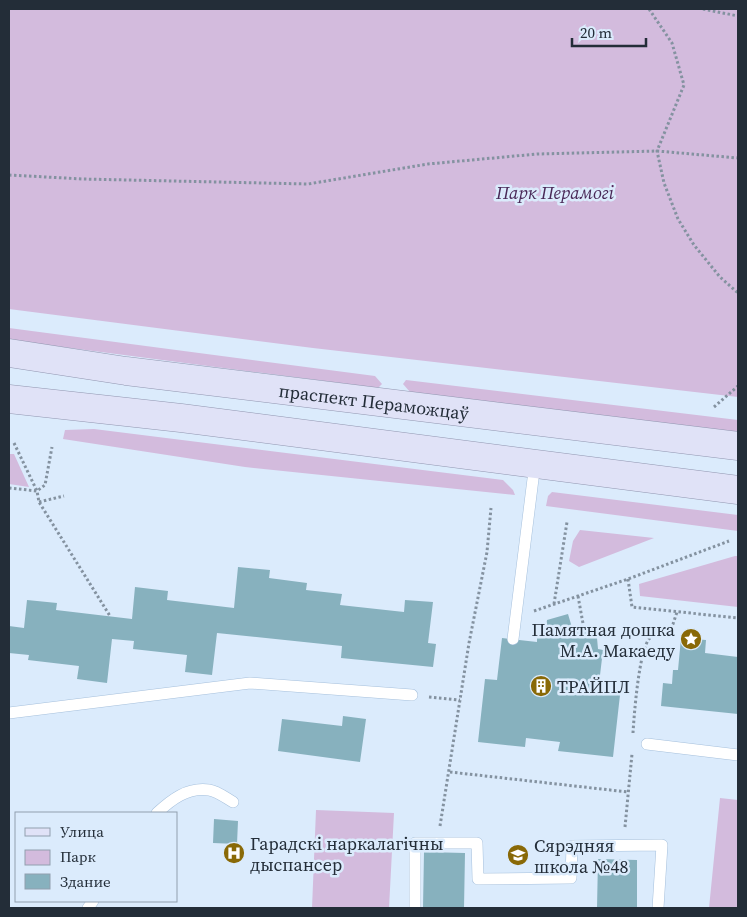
<svg xmlns="http://www.w3.org/2000/svg" width="747" height="917" font-family="'Source Serif 4',serif">
<style>
.green{fill:#d3bbdd}
.building{fill:#87b1be}
.lines{fill:none;stroke-linecap:round;stroke-linejoin:round}
.lane-casing{stroke:#a6c0dc;stroke-width:12}
.primary-casing{stroke:#9196b0;stroke-width:29}
.path{stroke:#8492a0;stroke-width:3;stroke-dasharray:2.5 2.5;stroke-linecap:butt}
.lane{stroke:#fff;stroke-width:11}
.primary{stroke:#e0e2f7;stroke-width:28}
.labels{text-anchor:middle;dominant-baseline:central;stroke-width:5;stroke-linejoin:round;paint-order:stroke}
.park-label{font-size:18px;font-style:italic;fill:#492857;stroke:#dbebfc}
.street-label{font-size:18px;fill:#232d38;stroke:#dbebfc}
.poi-label{font-size:18px;fill:#232d38;stroke:#dbebfc;text-anchor:start}
</style>
<rect width="100%" height="100%" fill="#dbebfc"/>
<path class="green" d="M9,9H738V397L313,348L9,309Z
M9,328L375,376L382,384L378,388L9,340Z
M406,380L738,420V433L410,392L403,384Z
M94,429L503,480L513,490L515,495L245,467L63,439L65,430Z
M9,454H14L29,487L9,484Z
M552,492L738,515V531L546,506L548,496Z
M580,530L654,538L579,567L569,561L573,541Z
M735,556H738V607L640,596L639,584Z
M720,798L738,800V908H709Z
M316,810L394,813L389,908H312Z"/>
<path class="building" d="M238,567L270,570L269,578L307,583L306,590L342,594L340,605L404,612L405,600L433,602L428,643L436,644L433,667L341,658L342,646L217,633L212,675L185,672L187,655L133,649L134,641L112,639L107,683L77,679L79,666L28,660L29,655L9,653V626L24,628L27,600L57,603L56,610L132,619L135,587L168,591L167,600L234,608Z
M568,614L573,631L596,627L598,649L603,650L598,692L620,695L613,757L558,751L560,742L526,738L525,747L478,742L485,679L497,680L502,638L537,642V634H541L542,628H546L547,620Z
M681,638L706,640L705,653L738,657V714L661,706L663,683L672,684L673,670H678Z
M343,716L366,719L360,762L278,751L282,719L342,726Z
M214,819L238,821L237,844L213,843Z
M424,852L465,853L464,908H423Z
M598,859L637,860V908H597Z"/>
<g class="lines">
<g class="lane-casing">
<path id="lane" d="M513,639L535,463
M9,713L250,683L412,695
M647,744L738,755
M157,813C171,800 187,787 209,790C217,791 226,798 233,802
M88,908L93,901
M415,908V843H477L478,879L571,878L572,846L662,845L658,908"/>
</g>
<g class="primary-casing">
<g id="primary">
<path id="s1" d="M9,353L126,371L738,446"/>
<path d="M9,399L181,418L738,490"/>
</g>
</g>
<path class="path" d="M649,9L672,43L684,85L657,151L664,183L678,219L694,245L720,277L738,293
M703,9L738,16
M9,175L83,179L308,184L428,164L537,154L657,151L738,158
M714,407L738,386
M14,443L37,491L39,502L110,616
M9,488L37,491L45,485L52,447
M39,502L64,496
M628,579L632,607L738,618
M578,596L584,629
M554,604L567,522
M534,611L628,579L729,541
M429,697L460,700
M633,733C634,716 639,648 650,638C654,634 662,634 667,632L673,624L677,612
M450,772L628,792
M440,826L469,643L487,552L491,508
M625,827L632,754"/>
<use href="#lane" class="lane"/>
<use href="#primary" class="primary"/>
</g>
<defs>
<g id="sight-disc" transform="scale(1.125)"><circle r="9.5" fill="#896907" stroke="#dbebfc"/><path d="M0-6L1.8-2.2L6-1.7L2.9 1.2L3.7 5.4L0 3.3L-3.7 5.4L-2.9 1.2L-6-1.7L-1.8-2.2Z" fill="#fff"/></g>
<g id="building-disc" transform="scale(1.125)"><circle r="9.5" fill="#896907" stroke="#dbebfc"/><path d="M-4-6H4V6H1V3H-1V6H-4ZM-2.5-4.3h1.7v1.8h-1.7ZM.8-4.3h1.7v1.8H.8ZM-2.5-1h1.7V.8h-1.7ZM.8-1h1.7V.8H.8Z" fill="#fff"/></g>
<g id="hospital-disc" transform="scale(1.125)"><circle r="9.5" fill="#896907" stroke="#dbebfc"/><path d="M-5-5h3v3.5h4V-5h3V5h-3V1.5h-4V5h-3Z" fill="#fff"/></g>
<g id="school-disc" transform="scale(1.125)"><circle r="9.5" fill="#896907" stroke="#dbebfc"/><path d="M0-5L7-2L0 1L-7-2ZM-4 1L0 2.5L4 1V4Q0 6-4 4Z" fill="#fff"/></g>
</defs>
<g fill-rule="evenodd">
<use href="#sight-disc" x="691" y="639"/>
<use href="#building-disc" x="541" y="686"/>
<use href="#hospital-disc" x="234" y="853"/>
<use href="#school-disc" x="518" y="855"/>
</g>
<g class="labels">
<g class="park-label">
<text x="555" y="192">Парк Перамогі</text>
</g>
<g class="street-label">
<text stroke="none"><textPath href="#s1" startOffset="368">праспект Пераможцаў</textPath></text>
</g>
<g class="poi-label">
<text x="675" y="629" text-anchor="end">Памятная дошка<tspan x="675" dy="21">М.А. Макаеду</tspan></text>
<text x="557" y="686">ТРАЙПЛ</text>
<text x="250" y="843">Гарадскі наркалагічны<tspan x="250" dy="21">дыспансер</tspan></text>
<text x="534" y="845">Сярэдняя<tspan x="534" dy="21">школа №48</tspan></text>
</g>
</g>
<rect width="747" height="917" fill="none" stroke="#232d38" stroke-width="20"/>
<rect x="15" y="812" width="162" height="90" fill="#dbebfc" stroke="#919fae"/>
<rect x="25" y="828" width="25" height="8" fill="#e0e2f7" stroke="#919fae"/>
<text x="60" y="837" font-size="15" fill="#232d38">Улица</text>
<rect x="25" y="850" width="25" height="15" fill="#d3bbdd" stroke="#919fae"/>
<text x="60" y="862" font-size="15" fill="#232d38">Парк</text>
<rect x="25" y="874" width="25" height="15" fill="#87b1be" stroke="#919fae"/>
<text x="60" y="887" font-size="15" fill="#232d38">Здание</text>
<path d="M572 38v8h74v-8" fill="none" stroke="#232d38" stroke-width="2.5"/>
<text x="580" y="38" font-size="15" fill="#232d38" stroke="#dbebfc" stroke-width="4" paint-order="stroke">20 m</text>
</svg>
